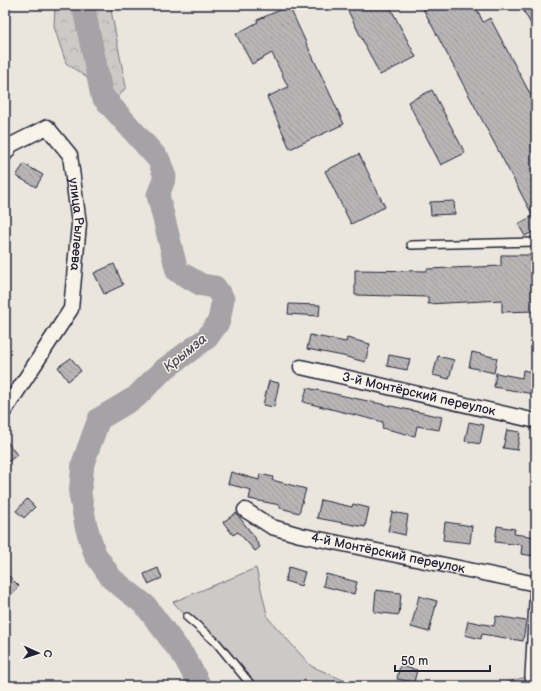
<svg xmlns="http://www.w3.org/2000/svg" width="541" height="691" viewBox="0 0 541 691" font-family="'Balsamiq Sans',sans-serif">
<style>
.forest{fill:url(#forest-crowns);stroke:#787680}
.green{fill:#cdc9c6;stroke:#787680}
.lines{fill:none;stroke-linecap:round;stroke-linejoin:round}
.river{stroke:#a6a3a6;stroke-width:23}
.building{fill:url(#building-back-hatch);stroke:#22223b}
.service-casing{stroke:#22223b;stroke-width:10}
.minor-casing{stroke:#22223b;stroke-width:17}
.service{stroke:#f7f3e8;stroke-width:7}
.minor{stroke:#f7f3e8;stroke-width:14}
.labels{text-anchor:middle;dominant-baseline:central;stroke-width:3;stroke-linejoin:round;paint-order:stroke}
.street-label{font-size:13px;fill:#22223b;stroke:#f7f3e8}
.water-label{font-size:14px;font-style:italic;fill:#504f60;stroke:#f7f3e8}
</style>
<defs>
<pattern id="forest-crowns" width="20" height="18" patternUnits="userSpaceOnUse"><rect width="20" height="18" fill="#cdc9c6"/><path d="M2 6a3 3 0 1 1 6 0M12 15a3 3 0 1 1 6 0" fill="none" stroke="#b0acab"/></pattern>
<pattern id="building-back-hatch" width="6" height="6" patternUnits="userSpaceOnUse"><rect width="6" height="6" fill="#b8b6b5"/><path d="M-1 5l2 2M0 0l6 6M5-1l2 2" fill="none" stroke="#9e9c9d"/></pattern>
</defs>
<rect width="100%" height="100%" fill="#eae6de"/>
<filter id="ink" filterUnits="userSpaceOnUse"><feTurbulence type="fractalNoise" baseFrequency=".025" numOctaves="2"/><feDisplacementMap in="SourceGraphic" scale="8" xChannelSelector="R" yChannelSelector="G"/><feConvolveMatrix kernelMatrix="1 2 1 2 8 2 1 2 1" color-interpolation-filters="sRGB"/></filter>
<g filter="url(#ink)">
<polygon class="forest" points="55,5 110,5 126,87 117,99 66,63 54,27"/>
<g class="green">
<polygon points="256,568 268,618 311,666 357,686 252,686 216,642 187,617 173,602"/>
<polygon points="529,676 530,686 495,686"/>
</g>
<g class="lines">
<polyline class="river" points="83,5 102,96 159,160 165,177 158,195 177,271 202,285 215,287 223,299 219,321 207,338 162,371 136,397 99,419 83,463 80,494 86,526 95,554 112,579 145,605 185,658 200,686"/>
</g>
<g class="building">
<polygon points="345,5 389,5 416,57 380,75"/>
<polygon points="421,5 475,5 483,22 490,18 536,105 536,230 525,236 518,224 533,216"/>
<polygon points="528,5 536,5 536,33 522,8"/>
<polygon points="289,6 344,124 290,149 267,97 288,87 272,53 252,64 236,34 258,22 257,20"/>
<polygon points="432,90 465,153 441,165 408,102"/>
<polygon points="359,154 385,207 351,224 325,171"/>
<polygon points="24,164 43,175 36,187 16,176"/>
<polygon points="454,201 455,214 431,215 430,202"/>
<polygon points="501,255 534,255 535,311 502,312 502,300 428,304 428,297 355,295 355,270 427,271 427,269 501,266"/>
<polygon points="114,264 123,285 104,294 94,273"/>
<polygon points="289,304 320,305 319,316 288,314"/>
<polygon points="310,335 346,342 347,338 370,344 365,362 343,356 307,349"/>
<polygon points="472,352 497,358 494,373 469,367"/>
<polygon points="389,355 410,359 407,370 387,366"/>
<polygon points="438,356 454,360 449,379 433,375"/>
<polygon points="71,358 81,371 68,381 58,367"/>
<polygon points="523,370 536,373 533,394 494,387 496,373 522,378"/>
<polygon points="269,381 279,383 274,407 263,405"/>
<polygon points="307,388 442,417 439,430 417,426 415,436 382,428 383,422 303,402"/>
<polygon points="469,422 484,425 480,444 465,441"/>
<polygon points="507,430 520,432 517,450 503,448"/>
<polygon points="5,439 17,455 5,464"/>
<polygon points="231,472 259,480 260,474 273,477 272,480 306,489 299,513 280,508 280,505 249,499 251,490 228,484"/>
<polygon points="27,499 35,507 24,518 16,511"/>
<polygon points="321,500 352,507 353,504 369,508 365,527 317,518"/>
<polygon points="392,512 408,515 405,535 388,531"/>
<polygon points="236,513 256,539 255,539 260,547 255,551 238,532 233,535 223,522"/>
<polygon points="445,522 472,526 470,543 443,540"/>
<polygon points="497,526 515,529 514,534 536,537 534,556 521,554 522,545 495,542"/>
<polygon points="289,567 305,572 301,586 285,581"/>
<polygon points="158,568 162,578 148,584 144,574"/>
<polygon points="5,572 19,586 5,601"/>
<polygon points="326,574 357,582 354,594 323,586"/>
<polygon points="376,590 401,593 399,615 374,612"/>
<polygon points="419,596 437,601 429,632 411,627"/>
<polygon points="496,616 526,621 523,641 482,634 481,639 465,635 468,621 494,626"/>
<polygon points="400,666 417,670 414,682 397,679"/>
</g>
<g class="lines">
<defs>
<g id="service">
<polyline points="411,245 536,242"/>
<polyline points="187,617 216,642 252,686"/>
<polyline points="530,686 529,676 534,584"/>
</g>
<g id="minor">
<path id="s1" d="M5,154L11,145L47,127L70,155L79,224L71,309L5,410"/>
<path id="s2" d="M301,367L536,421"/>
<path id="s3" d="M245,510L272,527L300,535L536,584"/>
</g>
</defs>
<use href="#service" class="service-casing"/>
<use href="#minor" class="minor-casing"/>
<use href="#service" class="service"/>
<use href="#minor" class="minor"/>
</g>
</g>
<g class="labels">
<g class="street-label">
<text stroke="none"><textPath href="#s1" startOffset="157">улица Рылеева</textPath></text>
<text stroke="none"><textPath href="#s2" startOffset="121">3-й Монтёрский переулок</textPath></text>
<text stroke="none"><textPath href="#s3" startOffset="151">4-й Монтёрский переулок</textPath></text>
</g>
<g class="water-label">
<text transform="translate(185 353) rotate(-39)">Крымза</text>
</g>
</g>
<rect width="541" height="691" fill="none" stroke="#f7f3e8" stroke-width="20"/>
<rect x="10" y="10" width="521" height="671" fill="none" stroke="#22223b" stroke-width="1.5" filter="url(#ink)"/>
<g transform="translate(38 653) rotate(93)" stroke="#f7f3e8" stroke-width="3" paint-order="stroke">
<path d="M0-3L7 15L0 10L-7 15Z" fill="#22223b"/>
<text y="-6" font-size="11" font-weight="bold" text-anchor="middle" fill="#22223b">С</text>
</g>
<path d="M395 665v6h95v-6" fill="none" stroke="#22223b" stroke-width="2"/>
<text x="401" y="665" font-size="12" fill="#22223b" stroke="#f7f3e8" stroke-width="3" paint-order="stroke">50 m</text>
</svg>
